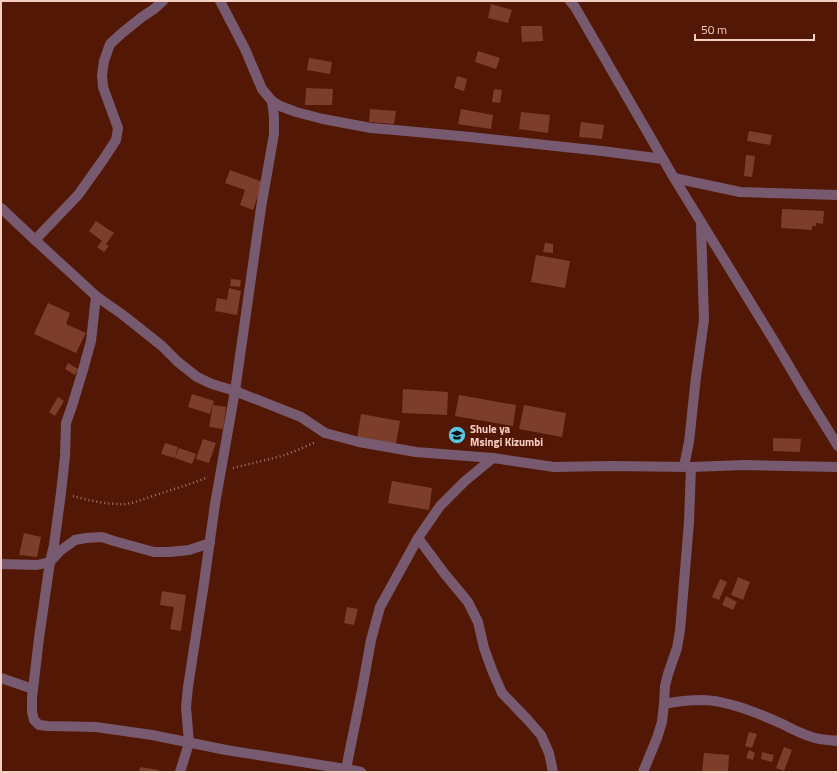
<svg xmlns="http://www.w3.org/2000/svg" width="839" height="773" viewBox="0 0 839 773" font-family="'Titillium Web',sans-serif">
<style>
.building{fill:#7d3d2b}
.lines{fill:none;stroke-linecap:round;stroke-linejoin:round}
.path{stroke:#a87768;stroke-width:2.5;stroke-dasharray:1 3;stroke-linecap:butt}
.street{stroke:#775a6f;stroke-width:10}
.labels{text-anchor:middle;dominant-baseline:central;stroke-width:4;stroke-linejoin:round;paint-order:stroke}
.poi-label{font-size:11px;font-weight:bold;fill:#f6cfc4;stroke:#531705;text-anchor:start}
</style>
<rect width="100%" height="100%" fill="#531705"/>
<g class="building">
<polygon points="491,4 512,10 508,23 488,18"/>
<polygon points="521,26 542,26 543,41 522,42"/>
<polygon points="478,51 500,58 496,69 475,62"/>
<polygon points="309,58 332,62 330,74 307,70"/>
<polygon points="457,76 467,79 464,91 454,88"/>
<polygon points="306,88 333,89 332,105 305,105"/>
<polygon points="494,89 502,90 500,103 492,102"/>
<polygon points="370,109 396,111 394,124 369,122"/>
<polygon points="461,109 493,115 491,129 458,124"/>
<polygon points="521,112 550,115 548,133 519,129"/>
<polygon points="581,122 604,125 602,139 579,137"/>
<polygon points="749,131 772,135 770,145 747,141"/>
<polygon points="746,155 755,156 752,177 744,176"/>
<polygon points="230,170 263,182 253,210 240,205 245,190 225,183"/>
<polygon points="782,209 824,211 823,224 816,223 816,226 812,226 812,230 781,228"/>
<polygon points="96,221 114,233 106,244 109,246 104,252 97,247 102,241 89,231"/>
<polygon points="545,243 553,244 553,253 543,252"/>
<polygon points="536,255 570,261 565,288 531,282"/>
<polygon points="231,279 241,280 240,287 230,286"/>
<polygon points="229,288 241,291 237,315 215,311 217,298 227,300"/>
<polygon points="48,303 70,313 66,324 86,333 76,353 34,334"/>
<polygon points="68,363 78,369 75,375 65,369"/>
<polygon points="403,389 448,392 447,415 402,413"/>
<polygon points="192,394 214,401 210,414 188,407"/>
<polygon points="459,395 516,405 513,426 455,416"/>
<polygon points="58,397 64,401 55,416 49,412"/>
<polygon points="213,405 226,407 223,429 209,427"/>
<polygon points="524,405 566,413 562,437 519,429"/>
<polygon points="361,414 400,421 396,444 357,438"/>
<polygon points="773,438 801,439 800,452 773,451"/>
<polygon points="203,439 216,443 209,463 196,459"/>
<polygon points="165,443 178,447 175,458 161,454"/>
<polygon points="179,448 196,454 192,464 175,458"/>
<polygon points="392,481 432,488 429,510 388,503"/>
<polygon points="24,533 41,537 37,557 19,555"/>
<polygon points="738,577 750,582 743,600 731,595"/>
<polygon points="720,579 727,582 719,600 712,597"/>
<polygon points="162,591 186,595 181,631 170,629 174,607 160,605"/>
<polygon points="726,596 737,602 733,610 722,605"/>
<polygon points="347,607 358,609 354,625 344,623"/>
<polygon points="749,732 757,734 752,748 745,746"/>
<polygon points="784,747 792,750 784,771 776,768"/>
<polygon points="749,750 755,753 753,760 746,758"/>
<polygon points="762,752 774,755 772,762 761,759"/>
<polygon points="704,753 729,755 728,772 702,772"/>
<polygon points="140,767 159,770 158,772 139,772"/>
</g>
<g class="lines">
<g class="path">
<polyline points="233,468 282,456 300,449 316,442"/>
<path d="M73,496C87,500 109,505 124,504C135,503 143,499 153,496C172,489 190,485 208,477"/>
</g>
<g class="street">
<polyline points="220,1 245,49 262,89 272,101 280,106 296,112 323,119 371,128 395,130 470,137 602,151 663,159"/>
<polyline points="570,1 575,7 674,178 776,344 805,393 838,446"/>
<polyline points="674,178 740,192 838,195"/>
<polyline points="1,208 35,240 96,296 123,315 162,346 178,362 197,377 212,384 235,391 301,417 325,433 359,442 416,452 493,458 554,467 611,466 691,467 744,465 838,467"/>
<polyline points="35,240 78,195 103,160 116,140 118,128 103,87 102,75 104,61 110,44 122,33 142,17 154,9 163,1"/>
<polyline points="96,296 91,341 83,370 72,406 66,423 65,456 61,493 54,545 50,562 39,638 32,698 32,712 34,720 39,725 48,726 96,727 152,735 226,750 346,769 361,772"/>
<polyline points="684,466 689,442 696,377 704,320 701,225"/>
<polyline points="418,538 444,573 468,602 478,622 484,648 492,670 502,693 527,719 541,735 549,753 553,772"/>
<polyline points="1,564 37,565 50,562 60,551 75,540 86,538 102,537 114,541 154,552 169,552 189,550 210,543"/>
<polyline points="1,678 33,689"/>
<path d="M664,704C678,701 690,700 704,700C729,701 758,713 780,723C793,729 806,737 820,739C825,740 831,740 836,741L838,740"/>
<polyline points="346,769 362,690 371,640 380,607 418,538 440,506 465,481 493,458"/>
<polyline points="180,772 189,743 186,707 188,687 204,583 215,504 235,391 261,208 274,134 274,117 272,101"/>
<polyline points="643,772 657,738 662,722 664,704 665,686 668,674 677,648 680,631 689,522 691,467"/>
</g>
</g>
<defs>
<symbol id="school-disc" viewBox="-11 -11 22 22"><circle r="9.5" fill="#58c8e4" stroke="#531705"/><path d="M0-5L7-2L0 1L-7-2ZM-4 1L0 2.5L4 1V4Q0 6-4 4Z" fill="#111"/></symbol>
</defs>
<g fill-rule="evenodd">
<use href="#school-disc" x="447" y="425" width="20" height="20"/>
</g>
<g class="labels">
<g class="poi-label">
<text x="470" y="429">Shule ya<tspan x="470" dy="13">Msingi Kizumbi</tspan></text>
</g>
</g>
<rect width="839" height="773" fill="none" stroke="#f6cfc4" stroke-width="4"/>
<path d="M695 34v6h119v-6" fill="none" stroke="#f6cfc4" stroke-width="2"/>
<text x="701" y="34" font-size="12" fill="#f6cfc4" stroke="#531705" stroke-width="3" paint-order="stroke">50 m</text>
</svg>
